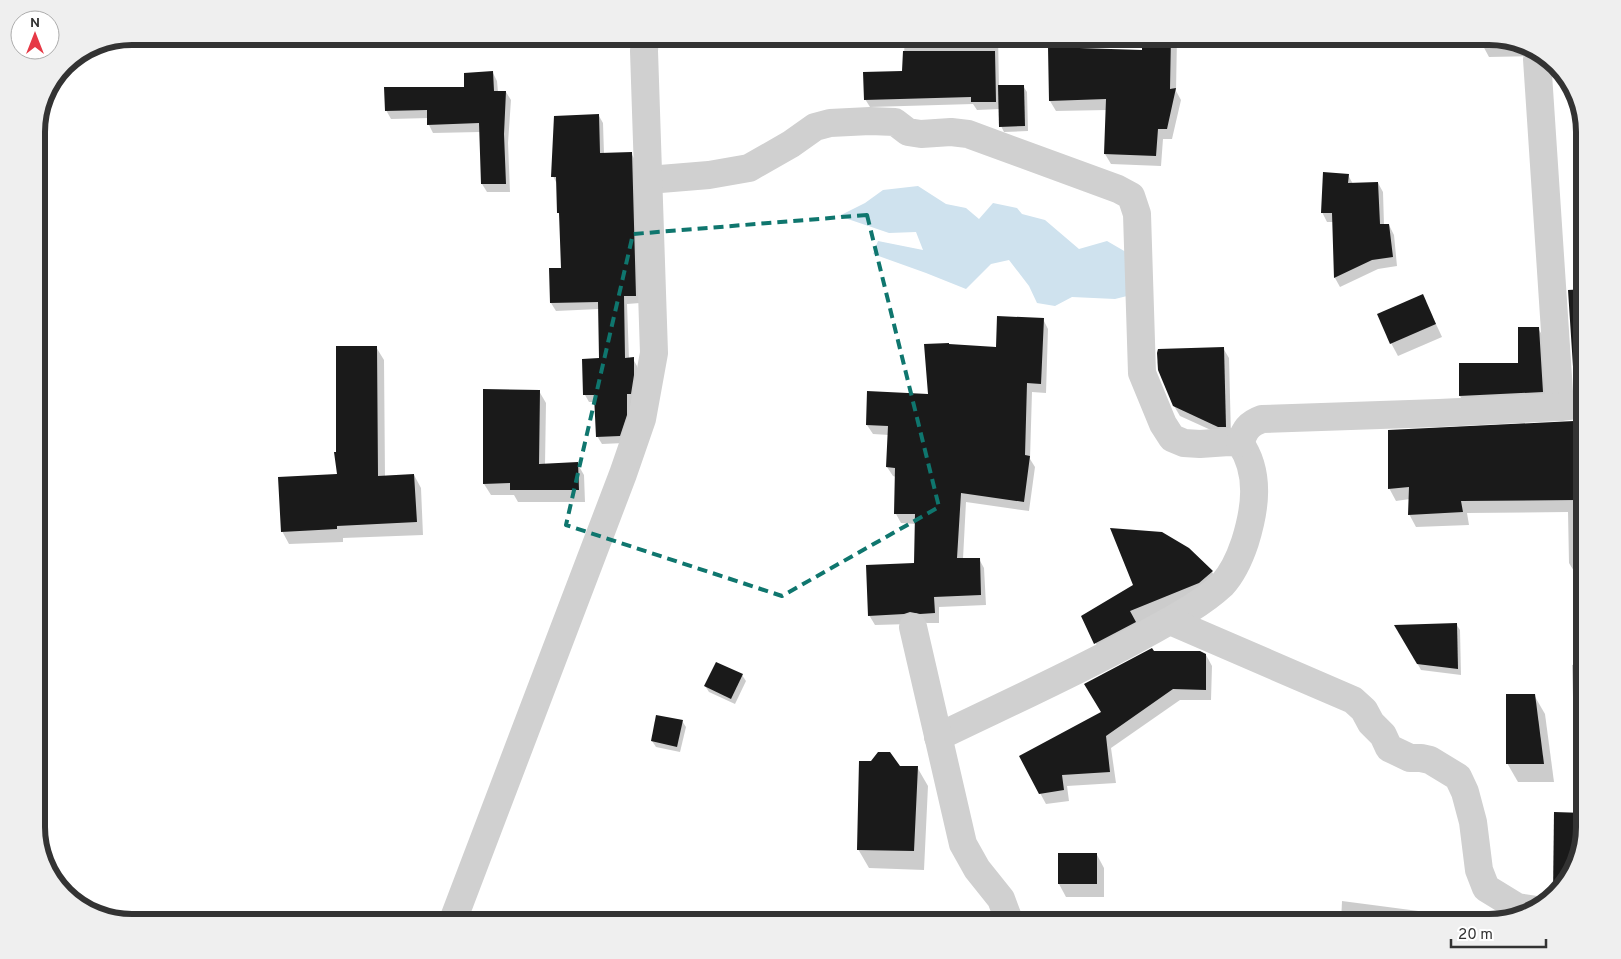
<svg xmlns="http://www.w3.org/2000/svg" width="1621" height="959" viewBox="0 0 1621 959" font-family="Overpass,sans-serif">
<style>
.water{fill:#cfe2ee}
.shadow{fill:#0003}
.building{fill:#1a1a1a}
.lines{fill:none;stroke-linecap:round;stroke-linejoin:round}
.street{stroke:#d0d0d0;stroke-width:28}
.marked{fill:none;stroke:#0f766e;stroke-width:4;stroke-dasharray:10 6;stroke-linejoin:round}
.rim{fill:none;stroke:#333;stroke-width:6}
</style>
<rect width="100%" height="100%" fill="#fff"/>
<polygon class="water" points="918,186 946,204 966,208 979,219 993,203 1017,208 1022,214 1045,220 1079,249 1107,241 1138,259 1139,293 1115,299 1072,297 1055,306 1037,303 1029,286 1009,260 991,264 966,289 926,273 873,254 878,241 923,250 916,232 889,233 839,216 865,203 883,190"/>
<g class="shadow">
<polygon points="488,36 555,36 555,44 491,45"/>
<polygon points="905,36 998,36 999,87 1023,86 1027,92 1028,131 1004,132 1001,126 1000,109 977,110 973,104 870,107 865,99 903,73"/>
<polygon points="1143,36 1176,36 1177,38 1176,91 1181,100 1172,139 1163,139 1161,166 1111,164 1105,154 1107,110 1056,111 1050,101 1049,48 1143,51"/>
<polygon points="1447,36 1489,36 1537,49 1543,56 1489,57 1482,44 1482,39 1448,39"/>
<polygon points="493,73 497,81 498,92 506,92 511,100 508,143 510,192 487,192 482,184 480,132 433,133 429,125 429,118 391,119 386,110 465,88"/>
<polygon points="599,116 603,123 604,154 631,153 635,160 640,303 627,304 629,359 633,359 637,366 638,383 635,401 631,401 631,423 624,443 602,444 597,436 596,402 589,402 585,395 600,360 599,309 556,311 551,303 562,269 561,217 558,212 557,184 553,176"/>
<polygon points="1348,175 1353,184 1378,183 1383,192 1384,225 1389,225 1394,235 1397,266 1378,269 1340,287 1335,278 1333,222 1327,222 1322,212"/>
<polygon points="1585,290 1585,402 1583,402 1576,389 1569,291"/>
<polygon points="1423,296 1442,337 1398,356 1391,343"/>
<polygon points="1043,319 1048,329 1046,393 1032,392 1030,459 1035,467 1029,511 966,502 963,559 979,559 984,568 986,605 939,607 939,623 927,623 916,621 910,624 875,625 869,615 915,564 916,524 901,523 896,514 896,477 893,476 887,467 889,435 873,434 867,425 929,395 949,345 997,348"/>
<polygon points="1538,328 1545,340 1549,404 1467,408 1460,396 1460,364 1520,364"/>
<polygon points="376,347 384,360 385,476 414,475 421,488 423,535 343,538 343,542 289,544 282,531 339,476 338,453"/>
<polygon points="1223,348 1229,358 1231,436 1224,436 1180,416 1174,406"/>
<polygon points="539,391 546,403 545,465 577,463 584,475 585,502 518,502 514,495 491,495 484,484"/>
<polygon points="1585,421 1585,576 1577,576 1569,563 1568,512 1467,513 1469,525 1416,527 1409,514 1410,499 1396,501 1389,488 1561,424"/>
<polygon points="1189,549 1212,572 1222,588 1104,660 1083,617 1135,586"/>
<polygon points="1456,624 1460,630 1461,675 1421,670 1396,626"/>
<polygon points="1206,655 1212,666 1211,700 1180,700 1111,748 1116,783 1067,786 1069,801 1046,804 1040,793 1102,713"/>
<polygon points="1585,662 1585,781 1575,764 1572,665"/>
<polygon points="742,675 746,681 735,704 709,692 705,686"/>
<polygon points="1534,695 1545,714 1554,782 1518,782 1507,763"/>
<polygon points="682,721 686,727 680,752 656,747 652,741"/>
<polygon points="872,762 899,767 917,767 928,786 924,870 869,868 858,849"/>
<polygon points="1059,854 1097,855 1104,868 1104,897 1066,897 1059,884"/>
<polygon points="1342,901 1426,912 1432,923 1341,923"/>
<polygon points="763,915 851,917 855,923 763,923"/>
<polygon points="970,921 971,923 938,923"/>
</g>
<g class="building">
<polygon points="1142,36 1171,36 1170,89 1176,88 1167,129 1158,129 1156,156 1104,154 1106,99 1049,101 1048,47 1142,50"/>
<polygon points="903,51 995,51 996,102 971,102 971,97 864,100 863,72 902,71"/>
<polygon points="493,71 494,91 506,91 504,134 506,184 481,184 479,123 427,125 427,110 385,111 384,87 464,87 464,73"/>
<polygon points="998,85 1024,85 1025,126 999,127"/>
<polygon points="599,114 600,153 632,152 636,296 624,296 625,358 634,357 634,375 631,394 627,394 627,415 620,436 596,437 594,395 583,395 582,359 599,358 598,302 550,303 549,268 561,268 559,213 557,213 556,177 551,177 554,116"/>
<polygon points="1323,172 1349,174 1348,183 1378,182 1380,224 1389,224 1393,257 1372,260 1334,278 1332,213 1321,213"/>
<polygon points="1585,289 1585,376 1574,377 1574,382 1568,290"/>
<polygon points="1423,294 1436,324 1390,344 1377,314"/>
<polygon points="997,316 1044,318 1041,384 1027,383 1025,455 1030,456 1024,502 961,493 957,558 980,558 981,595 934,597 935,613 920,614 910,612 904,614 868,616 866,565 914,563 915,514 894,514 895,468 886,467 888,426 866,425 867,391 928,394 924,344 949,343 949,344 996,347"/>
<polygon points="1518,327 1539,327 1543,392 1459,396 1459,363 1518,363"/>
<polygon points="336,346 377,346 378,476 414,474 417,522 337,526 337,529 281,532 278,477 337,474 334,452 336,452"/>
<polygon points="1224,347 1226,427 1218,427 1173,406 1158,370 1157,353 1158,349"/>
<polygon points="483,389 540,390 539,464 578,462 579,490 510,490 510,483 483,484"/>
<polygon points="1574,421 1574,433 1585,434 1585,462 1577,462 1577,500 1461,501 1463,512 1408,515 1409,487 1388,489 1388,430"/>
<polygon points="1110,528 1162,532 1189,548 1213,571 1199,583 1130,611 1136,622 1094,644 1081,616 1133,585"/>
<polygon points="1457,623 1458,669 1417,664 1394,625"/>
<polygon points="1152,648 1154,651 1200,651 1206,654 1206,690 1173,689 1106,736 1110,772 1062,775 1064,790 1039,794 1019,756 1101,712 1084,684"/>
<polygon points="716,662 743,674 731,699 704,686"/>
<polygon points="1506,694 1535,694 1544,764 1506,764"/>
<polygon points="656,715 683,720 677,747 651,741"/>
<polygon points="878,752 890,752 900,766 918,766 914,851 857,850 859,761 871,761"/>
<polygon points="1554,812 1585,813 1585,827 1572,875 1553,894"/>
<rect x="1058" y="853" width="39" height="31"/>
</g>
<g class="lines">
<g class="street">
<polyline points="1537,59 1560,407"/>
<path d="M648,180L709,175L749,168L791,144L815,127L830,123L870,121L895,122L908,132L921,134L951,132L968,134L1118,189L1131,196L1137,214L1142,373L1163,424L1172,438L1184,443L1200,444L1229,442L1240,443C1261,473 1255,510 1245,542C1240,557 1233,573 1222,585C1197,608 1165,623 1135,640C1071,675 1004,705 938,737"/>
<path d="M1240,443C1245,430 1248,424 1262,419L1439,413L1560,407L1585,404"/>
<polyline points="1170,621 1353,700 1364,710 1371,723 1383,735 1389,748 1410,758 1421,758 1430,760 1458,777 1465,792 1473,822 1479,870 1486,888 1517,907 1537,910"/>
<polyline points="913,627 963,844 977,869 1001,899 1010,923"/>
<polyline points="452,923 623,474 642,419 654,353 644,51 645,36"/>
</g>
</g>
<path class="marked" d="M867,215L939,507L782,596L566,525L633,234Z"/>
<path d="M0 0H1621V959H0ZM132 45H1489A87 87 0 0 1 1576 132V827A87 87 0 0 1 1489 914H132A87 87 0 0 1 45 827V132A87 87 0 0 1 132 45Z" fill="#efefef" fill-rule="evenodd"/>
<path class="rim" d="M132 45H1489A87 87 0 0 1 1576 132V827A87 87 0 0 1 1489 914H132A87 87 0 0 1 45 827V132A87 87 0 0 1 132 45Z"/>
<g transform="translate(35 35)"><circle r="24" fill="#ffffff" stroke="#adadad"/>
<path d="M0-4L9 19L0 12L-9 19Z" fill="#e63946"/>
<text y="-8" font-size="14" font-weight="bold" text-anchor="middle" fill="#333333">N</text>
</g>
<path d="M1451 939v8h95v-8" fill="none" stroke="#333333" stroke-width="2.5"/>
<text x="1458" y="939" font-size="15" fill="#333333" stroke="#ffffff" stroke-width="4" paint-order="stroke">20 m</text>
</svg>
